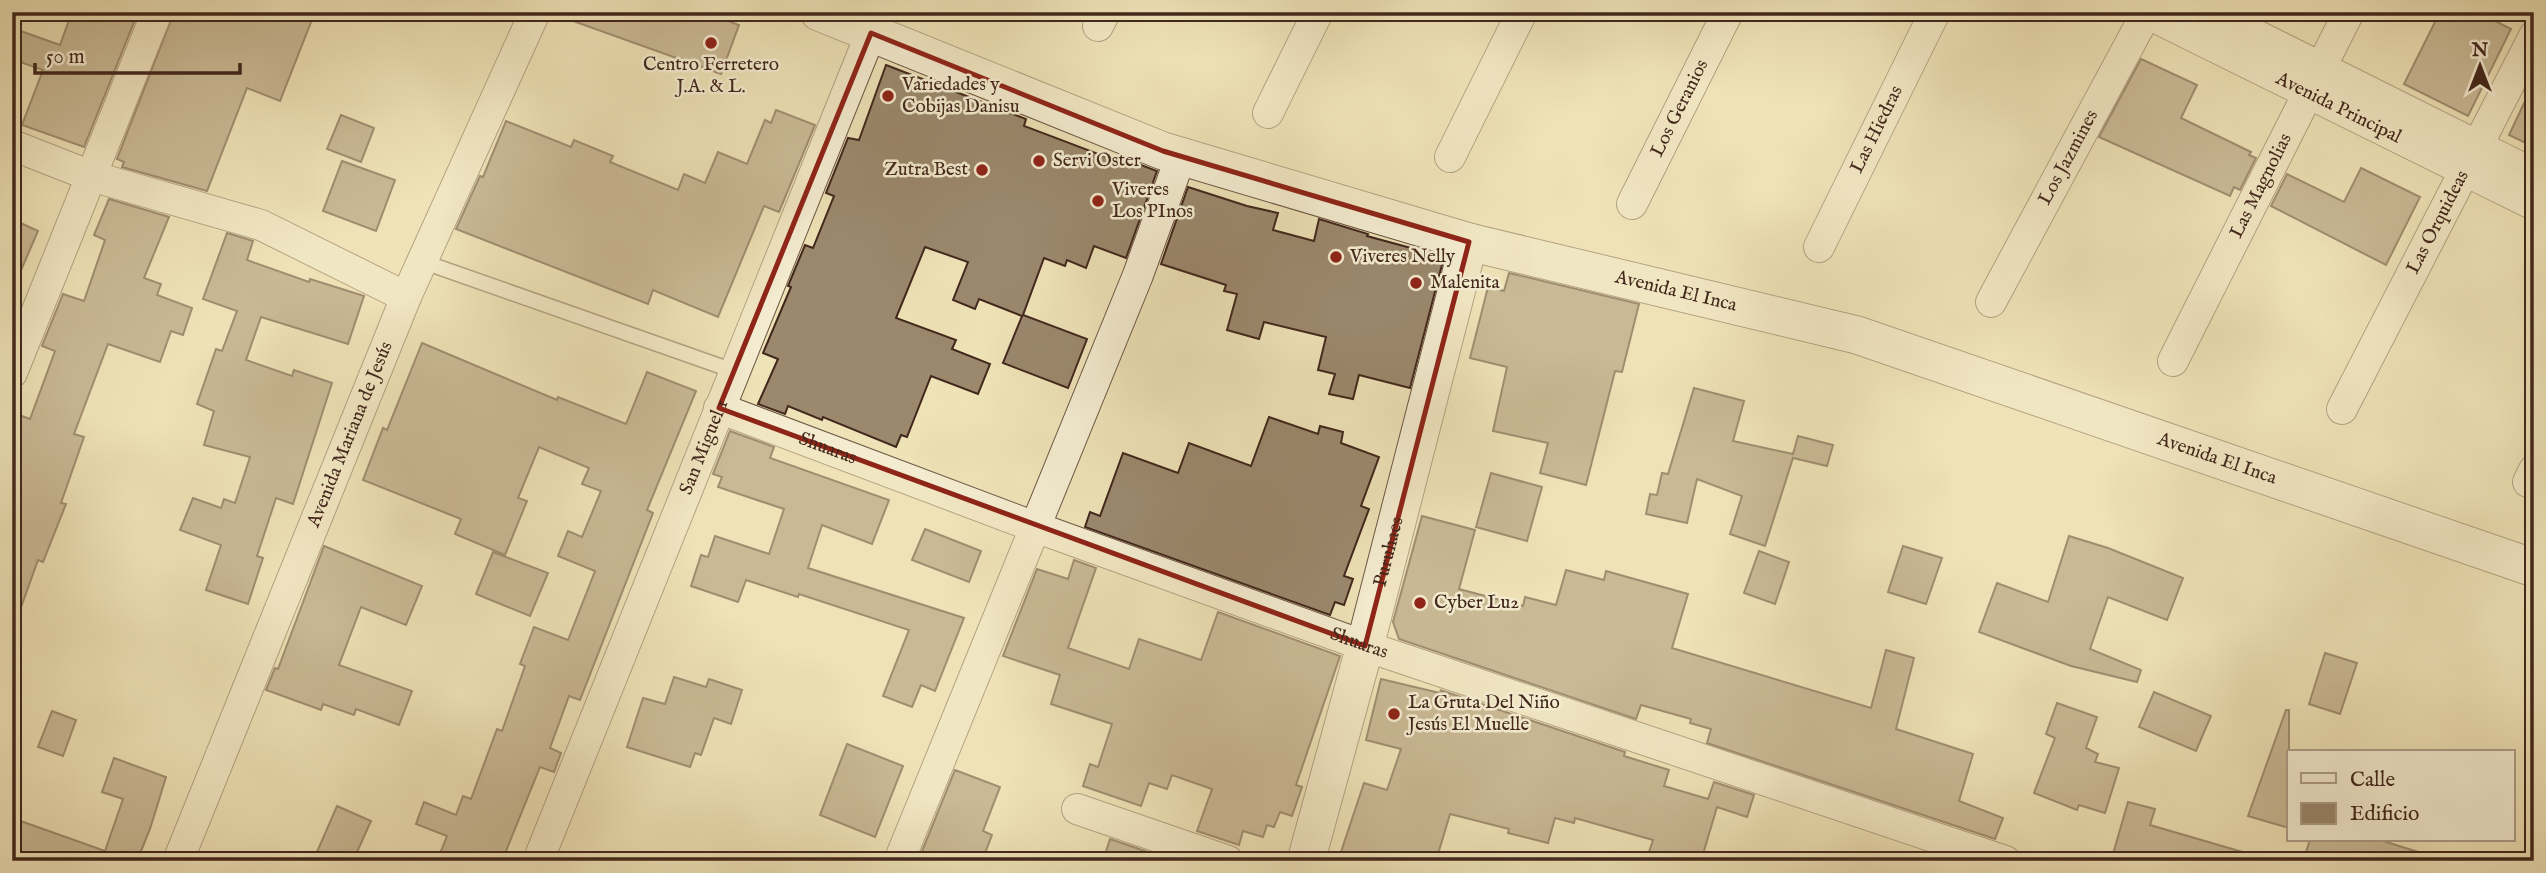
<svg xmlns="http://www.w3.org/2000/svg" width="2546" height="873" viewBox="0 0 2546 873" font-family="'IM FELL English',serif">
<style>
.building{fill:#9b886d;stroke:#42271c;stroke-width:2}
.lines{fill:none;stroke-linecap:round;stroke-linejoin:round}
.service-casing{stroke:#6d5643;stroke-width:17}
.minor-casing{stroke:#6d5643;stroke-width:32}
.tertiary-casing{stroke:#6d5643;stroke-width:39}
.service{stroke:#f4ecd0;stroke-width:14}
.minor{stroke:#f4ecd0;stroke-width:30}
.tertiary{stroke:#f4ecd0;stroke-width:37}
.marked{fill:none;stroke:#8f2418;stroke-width:5;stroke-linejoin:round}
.poi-dot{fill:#8f2418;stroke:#f4ecd0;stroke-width:2.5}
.labels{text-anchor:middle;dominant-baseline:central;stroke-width:5;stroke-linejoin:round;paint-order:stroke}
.poi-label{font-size:19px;fill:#42271c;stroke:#f4ecd0;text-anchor:start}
.street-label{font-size:19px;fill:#42271c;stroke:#f4ecd0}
</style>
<rect width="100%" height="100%" fill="#eee2b7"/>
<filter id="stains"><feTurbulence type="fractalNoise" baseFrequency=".00286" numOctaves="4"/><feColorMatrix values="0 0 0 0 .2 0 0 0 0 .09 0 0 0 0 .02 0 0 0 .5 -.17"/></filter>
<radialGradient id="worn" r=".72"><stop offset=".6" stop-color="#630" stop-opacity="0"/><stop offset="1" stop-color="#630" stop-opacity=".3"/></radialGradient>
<g class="building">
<polygon points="72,12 138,12 84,147 22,125 43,70 12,59 12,28 60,45"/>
<polygon points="174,12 315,12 280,101 247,88 207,191 122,167 124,162 117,159"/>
<polygon points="557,12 704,12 739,25 721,74 556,15"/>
<polygon points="2440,12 2477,12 2511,29 2468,116 2404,84"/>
<polygon points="2141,59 2197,85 2181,118 2251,152 2249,155 2256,158 2240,190 2234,187 2230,196 2099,137"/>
<polygon points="886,65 1026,119 1024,126 1127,165 1128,160 1157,171 1126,258 1094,246 1086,268 1067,260 1065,266 1044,258 1023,315 1087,339 1068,388 1003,363 1022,316 979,299 975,309 953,300 968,262 925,247 896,318 956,340 952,349 990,364 978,394 931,376 907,437 901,435 896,447 823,417 822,420 788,406 785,414 758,404 778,359 763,353 791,287 788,286 805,245 813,248 834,196 826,193 848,138 859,140"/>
<polygon points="2534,82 2534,147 2509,135"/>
<polygon points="776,110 815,125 779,212 764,206 718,317 653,290 648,304 456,229 480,176 483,177 506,121 571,147 574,140 613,156 610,162 678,190 684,174 705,183 718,152 747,164 765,120 771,123"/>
<polygon points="341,115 374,128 361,162 327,149"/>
<polygon points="342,161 395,180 376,231 323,211"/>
<polygon points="2361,168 2420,197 2386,265 2271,206 2287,174 2344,202"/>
<polygon points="1188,187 1247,206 1278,213 1273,230 1314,241 1319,219 1368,234 1367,236 1444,257 1410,388 1359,375 1353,399 1329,394 1335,374 1318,370 1326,337 1264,322 1259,339 1227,330 1237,294 1224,291 1226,285 1161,264"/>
<polygon points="109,199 169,217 144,278 161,284 157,295 192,308 183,335 171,331 160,362 108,344 74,434 84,437 61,503 66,504 43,562 38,560 15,624 12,624 12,446 22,416 30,419 55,351 42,346 63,294 84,301 105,240 94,235"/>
<polygon points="12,219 38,231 12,291"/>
<polygon points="227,233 253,241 247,260 309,282 310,279 364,296 348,344 261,317 246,360 292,376 294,370 332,383 293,504 276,498 257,556 263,558 248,604 206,590 221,545 180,530 193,498 221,508 224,499 235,503 250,457 204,445 214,411 197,404 216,349 222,351 237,311 203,299"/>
<polygon points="1509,273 1639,304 1622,372 1615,371 1586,485 1540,473 1548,443 1493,431 1507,367 1470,358 1488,287 1504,291"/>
<polygon points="422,343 557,400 558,397 626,424 647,372 696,391 647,510 653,513 580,700 569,696 550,748 561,753 554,772 540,767 502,861 437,861 447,836 416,824 424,802 456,815 463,796 471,799 497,729 502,731 525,666 520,664 534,627 568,640 595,571 558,556 568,531 582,537 601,491 582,484 589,468 539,447 518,498 527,501 505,555 455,534 461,519 363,480 383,428 387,430"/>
<polygon points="1694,388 1744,401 1733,441 1793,454 1798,436 1833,445 1827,466 1793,458 1765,546 1730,534 1742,496 1697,479 1687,523 1646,514 1650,494 1657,495 1662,473 1668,474"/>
<polygon points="1269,417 1318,434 1320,426 1343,432 1341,443 1379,457 1361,506 1369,509 1344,576 1353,579 1344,605 1335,602 1330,615 1085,527 1090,512 1100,516 1123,453 1178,473 1189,443 1251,466"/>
<polygon points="730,431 774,447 770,458 889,500 872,544 822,525 808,568 964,618 935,691 921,685 912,707 883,696 909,630 799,594 798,597 746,580 738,602 691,586 701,555 708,557 715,536 769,554 784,509 718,487 722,477 713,474"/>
<polygon points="1491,473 1542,487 1527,541 1476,527"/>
<polygon points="1422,516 1475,530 1459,589 1523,606 1525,597 1556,605 1566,570 1604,580 1606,571 1688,594 1672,648 1871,708 1886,650 1914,658 1896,729 1973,754 1959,801 2003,818 1995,839 1707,743 1711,729 1690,723 1691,719 1641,705 1636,719 1399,639 1393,622"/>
<polygon points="925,529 981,551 969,582 912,560"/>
<polygon points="2069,536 2108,548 2183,578 2167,620 2108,597 2090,649 2141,670 2137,682 2071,666 1979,632 1997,583 2048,602"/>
<polygon points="324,546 422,586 406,625 361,607 339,665 412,691 399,725 356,709 354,715 323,704 321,710 266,690 275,668 278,669"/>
<polygon points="1903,546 1942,558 1926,604 1888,592"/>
<polygon points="1759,551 1789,562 1775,604 1744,593"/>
<polygon points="493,552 548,573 530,616 476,594"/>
<polygon points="1074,560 1096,568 1068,648 1129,669 1139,639 1201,660 1218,612 1340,656 1296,785 1302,787 1292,816 1280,812 1274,827 1267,825 1263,837 1243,831 1239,845 1197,831 1212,789 1172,775 1167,789 1149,783 1141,806 1083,786 1090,764 1098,767 1112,724 1051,704 1060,675 1003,656 1037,569 1068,579"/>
<polygon points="2325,653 2357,663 2340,714 2309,704"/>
<polygon points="674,677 706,687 709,679 742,690 731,724 714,718 701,755 695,753 690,767 627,747 643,698 665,704"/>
<polygon points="1381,679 1444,694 1440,690 1625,752 1624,756 1669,770 1664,786 1708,799 1714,782 1754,795 1747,817 1717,807 1701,861 1646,861 1653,840 1575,818 1574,823 1555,818 1548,843 1508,833 1509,829 1450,814 1436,861 1338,861 1364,783 1387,790 1401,749 1366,740"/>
<polygon points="2154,692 2211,716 2196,751 2139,727"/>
<polygon points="2057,703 2097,717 2086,748 2098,754 2095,762 2119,768 2105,813 2079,805 2077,810 2034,793 2055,738 2046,734"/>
<polygon points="2286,710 2289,710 2289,828 2248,816"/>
<polygon points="52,711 76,720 63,756 38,747"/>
<polygon points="847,744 903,766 875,837 820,815"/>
<polygon points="114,758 166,777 150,829 137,861 64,861 48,856 46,861 12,861 12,818 105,851 123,799 102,792"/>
<polygon points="955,770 1000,787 983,831 992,835 982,861 918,861"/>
<polygon points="2128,802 2155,809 2150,825 2253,855 2252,861 2111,861"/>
<polygon points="337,806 371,821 353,861 313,861"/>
<polygon points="1110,839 1174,861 1103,861"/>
<polygon points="2310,840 2380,840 2431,856 2430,861 2303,861"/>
</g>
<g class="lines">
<defs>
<polyline id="service" points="421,261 734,371"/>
<g id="minor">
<path id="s1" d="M2144,12L2534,205"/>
<polyline points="2210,12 2534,174"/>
<polyline points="1098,26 1105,12"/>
<polyline points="1268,113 1318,12"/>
<polyline points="12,145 91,176 261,225 406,297"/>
<polyline points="1450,157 1522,12"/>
<path id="s2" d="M1632,204L1728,12"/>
<path id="s3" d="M1819,247L1935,12"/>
<path id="s4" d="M1991,302L2147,12"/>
<path id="s5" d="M2173,361L2349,12"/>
<polyline points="12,373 157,12"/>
<path id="s6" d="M719,408L1035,527L1365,646L2005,861"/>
<path id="s7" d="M2342,409L2534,36"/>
<polyline points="2528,482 2534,470"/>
<polyline points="1077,809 1228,861"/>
<path id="s8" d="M178,861L406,297L535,12"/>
<path id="s9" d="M538,861L871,33"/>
<polyline points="899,861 1138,275 1181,156"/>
</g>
<g id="tertiary">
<path id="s10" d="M819,12L1163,151L1469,242L1857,335L2534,568"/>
<path id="s11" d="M1306,861L1365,646L1469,242"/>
</g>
</defs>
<use href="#service" class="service-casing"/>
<use href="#minor" class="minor-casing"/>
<use href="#tertiary" class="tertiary-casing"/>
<use href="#service" class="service"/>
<use href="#minor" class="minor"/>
<use href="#tertiary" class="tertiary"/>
</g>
<path d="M0 0H2546V873H0ZM871,33L1163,151L1469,242L1365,646L719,408Z" fill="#eee2b7" fill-opacity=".55" fill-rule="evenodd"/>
<path class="marked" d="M871,33L1163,151L1469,242L1365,646L719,408Z"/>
<g class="poi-dot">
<circle cx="711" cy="43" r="7"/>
<circle cx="888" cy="96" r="7"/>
<circle cx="1039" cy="161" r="7"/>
<circle cx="982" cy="170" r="7"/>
<circle cx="1098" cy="201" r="7"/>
<circle cx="1336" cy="257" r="7"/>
<circle cx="1416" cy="283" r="7"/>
<circle cx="1420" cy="603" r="7"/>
<circle cx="1394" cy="714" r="7"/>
</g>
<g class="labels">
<g class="poi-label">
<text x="711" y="65" text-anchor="middle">Centro Ferretero<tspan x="711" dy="22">J.A. &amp; L.</tspan></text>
<text x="902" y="85">Variedades y<tspan x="902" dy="22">Cobijas Danisu</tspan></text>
<text x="1053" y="161">Servi Oster</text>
<text x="968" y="170" text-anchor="end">Zutra Best</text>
<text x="1112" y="190">Viveres<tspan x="1112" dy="22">Los PInos</tspan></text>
<text x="1350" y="257">Viveres Nelly</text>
<text x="1430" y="283">Malenita</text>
<text x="1434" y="603">Cyber Lu2</text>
<text x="1408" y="703">La Gruta Del Niño<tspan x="1408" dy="22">Jesús El Muelle</tspan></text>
</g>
<g class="street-label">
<text stroke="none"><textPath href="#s2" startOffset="107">Los Geranios</textPath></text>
<text stroke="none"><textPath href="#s1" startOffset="217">Avenida Principal</textPath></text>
<text stroke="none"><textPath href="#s3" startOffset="131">Las Hiedras</textPath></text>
<text stroke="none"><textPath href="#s4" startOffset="164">Los Jazmines</textPath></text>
<text stroke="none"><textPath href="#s5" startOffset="196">Las Magnolias</textPath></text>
<text stroke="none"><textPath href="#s7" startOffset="210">Las Orquideas</textPath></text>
<text stroke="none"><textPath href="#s10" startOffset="903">Avenida El Inca</textPath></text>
<text stroke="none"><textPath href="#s8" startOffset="460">Avenida Mariana de Jesús</textPath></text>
<text stroke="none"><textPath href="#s9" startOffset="446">San Miguel 1</textPath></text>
<text stroke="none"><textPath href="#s6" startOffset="116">Shuaras</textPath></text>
<text stroke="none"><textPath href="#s10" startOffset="1470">Avenida El Inca</textPath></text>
<text stroke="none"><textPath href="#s11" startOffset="320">Puruhaes</textPath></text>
<text stroke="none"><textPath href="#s6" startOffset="682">Shuaras</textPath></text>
</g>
</g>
<rect width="2546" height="873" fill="none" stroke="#eee2b7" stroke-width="42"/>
<rect x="14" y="14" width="2518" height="845" fill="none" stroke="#42271c" stroke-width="3.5"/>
<rect x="21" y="21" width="2504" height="831" fill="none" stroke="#42271c" stroke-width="2"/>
<rect x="2287" y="750" width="228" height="91" fill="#f4ecd0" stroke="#ad9d88" stroke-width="2"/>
<rect x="2301" y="773" width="35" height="10" fill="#f4ecd0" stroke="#ad9d88" stroke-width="2"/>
<text x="2350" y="786" font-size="21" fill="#42271c">Calle</text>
<rect x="2301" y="803" width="35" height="21" fill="#9b886d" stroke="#ad9d88" stroke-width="2"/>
<text x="2350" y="820" font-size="21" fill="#42271c">Edificio</text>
<g transform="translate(2480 66)" stroke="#f4ecd0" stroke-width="5" paint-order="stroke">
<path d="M0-5L12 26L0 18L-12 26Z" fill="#42271c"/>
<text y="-10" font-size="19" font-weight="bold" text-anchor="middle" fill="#42271c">N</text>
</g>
<path d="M35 63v10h205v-10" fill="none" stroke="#42271c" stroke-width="3.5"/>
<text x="46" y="63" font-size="21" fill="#42271c" stroke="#f4ecd0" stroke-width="5" paint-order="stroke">50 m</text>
<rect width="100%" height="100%" filter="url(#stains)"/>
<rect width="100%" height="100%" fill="url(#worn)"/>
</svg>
